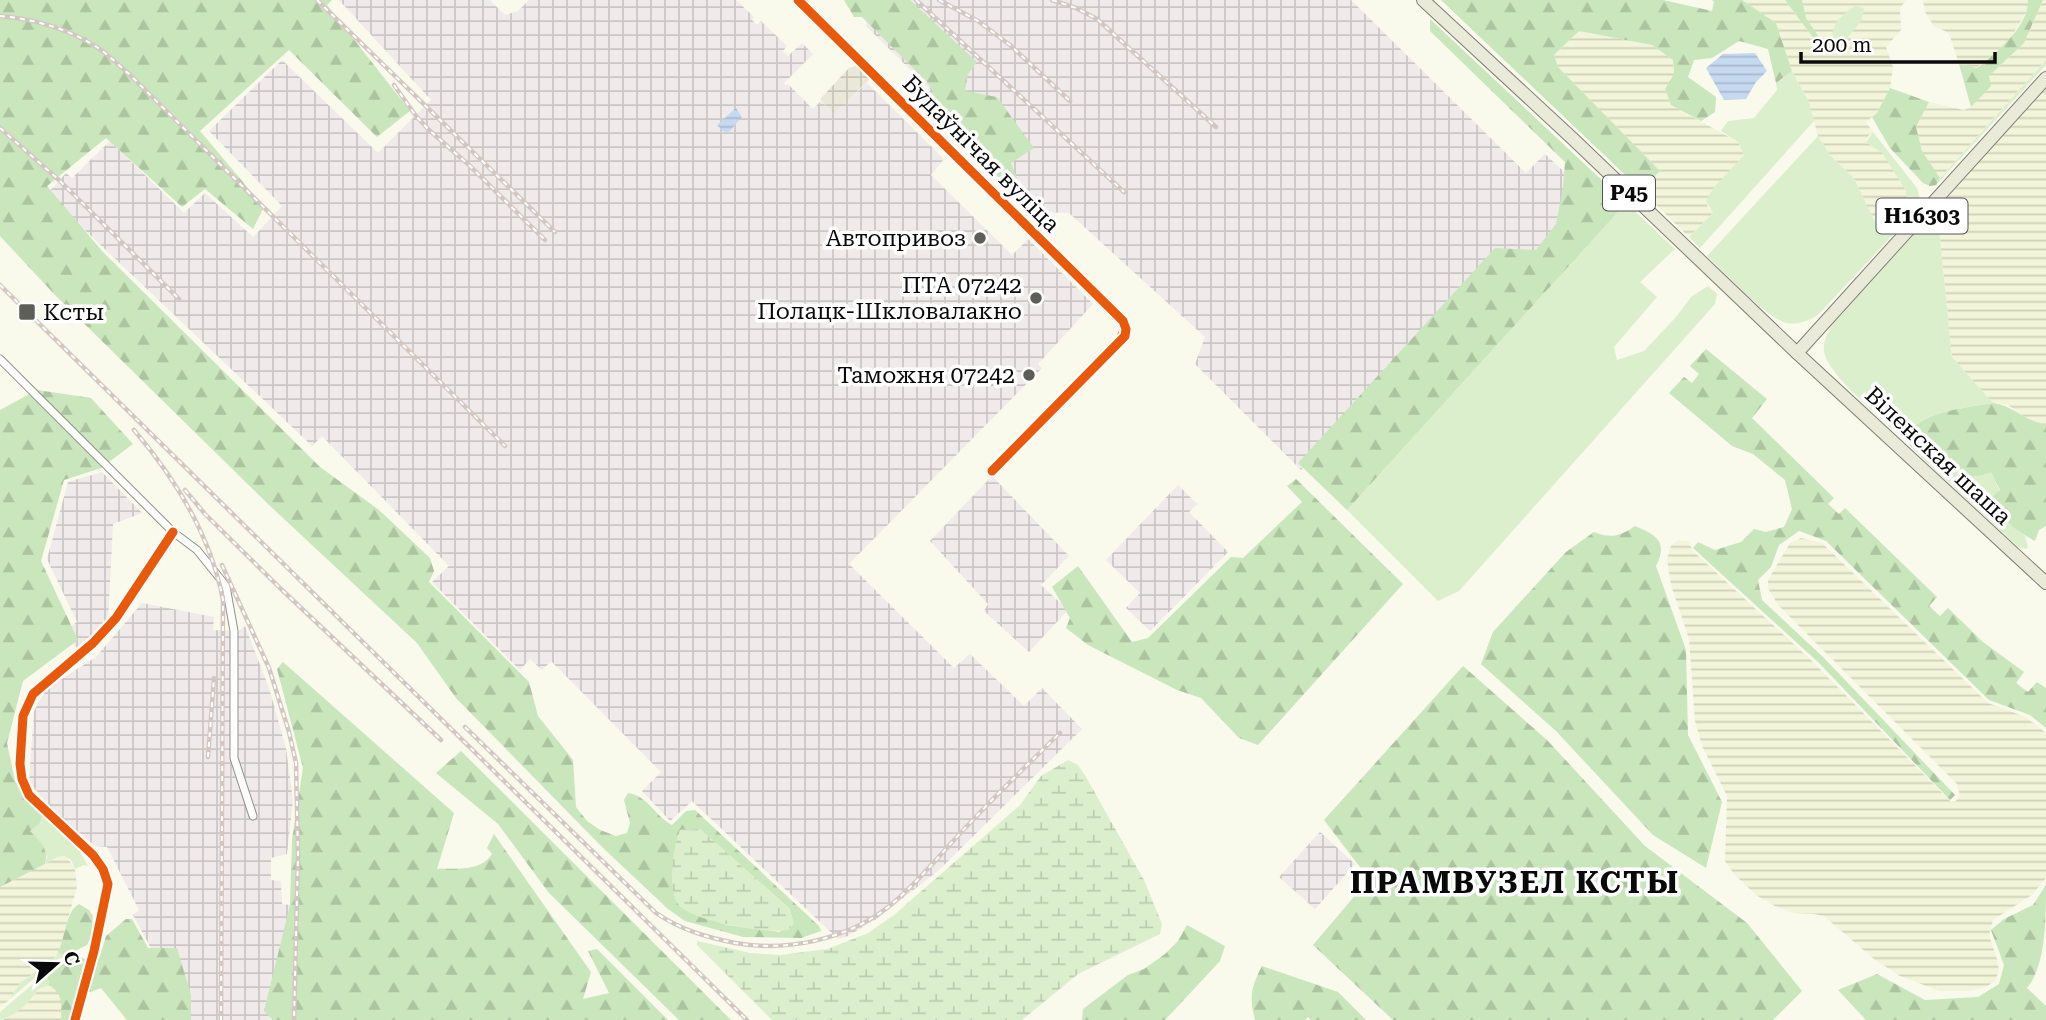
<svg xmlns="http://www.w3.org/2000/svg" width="2046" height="1020" viewBox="0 0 2046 1020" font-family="'Roboto Serif',serif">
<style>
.industrial{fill:url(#industrial-grid)}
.farmland{fill:url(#farmland-rules)}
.grass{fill:#dcefcd}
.forest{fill:url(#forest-firs);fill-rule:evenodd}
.wetland{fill:url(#wetland-marsh)}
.plaza{fill:url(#plaza-grid)}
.water{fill:url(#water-rules)}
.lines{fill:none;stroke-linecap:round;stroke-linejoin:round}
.street-casing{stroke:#92928c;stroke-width:9}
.secondary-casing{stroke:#888882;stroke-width:12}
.primary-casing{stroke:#7f7f79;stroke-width:14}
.street{stroke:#fefefc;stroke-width:7}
.secondary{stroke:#f3f4e7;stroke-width:10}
.primary{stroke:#eaead8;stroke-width:12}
.rail-casing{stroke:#d4c7c2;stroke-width:4.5}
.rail{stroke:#fff;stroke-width:2;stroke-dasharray:5;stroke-linecap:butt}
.cycleway-casing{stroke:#fff;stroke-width:13}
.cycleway{stroke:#e8590c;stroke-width:9}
.poi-dot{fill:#5e5e59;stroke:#fff;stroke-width:2.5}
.labels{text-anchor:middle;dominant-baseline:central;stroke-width:7;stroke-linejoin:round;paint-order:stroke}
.shield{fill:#fff;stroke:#545454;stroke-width:2}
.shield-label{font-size:21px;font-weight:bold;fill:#0a0a0a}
.street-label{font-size:23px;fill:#0a0a0a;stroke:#fff}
.poi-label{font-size:23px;fill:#0a0a0a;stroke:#fff;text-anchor:end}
.district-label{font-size:30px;font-weight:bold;letter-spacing:2px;fill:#0a0a0a;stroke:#fff}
</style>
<defs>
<pattern id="industrial-grid" width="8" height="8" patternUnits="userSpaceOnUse" patternTransform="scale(1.75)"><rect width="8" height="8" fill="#f0eaea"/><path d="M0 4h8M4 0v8" fill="none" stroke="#ccc7c7"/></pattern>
<pattern id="farmland-rules" width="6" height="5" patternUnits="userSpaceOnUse" patternTransform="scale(1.75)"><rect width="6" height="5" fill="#f2f5d9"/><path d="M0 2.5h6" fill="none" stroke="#ced1b9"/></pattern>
<pattern id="forest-firs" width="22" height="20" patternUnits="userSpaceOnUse" patternTransform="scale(1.75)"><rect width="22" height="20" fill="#cae6bc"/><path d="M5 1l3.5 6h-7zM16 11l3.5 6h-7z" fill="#acc4a0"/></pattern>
<pattern id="wetland-marsh" width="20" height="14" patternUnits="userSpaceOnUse" patternTransform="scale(1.75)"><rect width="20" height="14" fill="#dcefcd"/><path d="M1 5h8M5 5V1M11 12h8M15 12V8" fill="none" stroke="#bbccaf"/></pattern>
<pattern id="plaza-grid" width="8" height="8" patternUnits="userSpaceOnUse" patternTransform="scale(1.75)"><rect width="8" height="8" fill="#e9e8d9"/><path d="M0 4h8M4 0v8" fill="none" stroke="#c6c6b9"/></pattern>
<pattern id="water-rules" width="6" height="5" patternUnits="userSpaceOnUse" patternTransform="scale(1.75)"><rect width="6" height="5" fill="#c5d9f1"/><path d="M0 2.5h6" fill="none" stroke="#a8b9cd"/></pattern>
</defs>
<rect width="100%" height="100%" fill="#f9f9ec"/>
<g class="industrial">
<polygon points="339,0 490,0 505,15 518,11 529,0 736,0 754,17 752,20 757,25 761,21 787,46 783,51 788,56 802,43 813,54 784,83 786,86 788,84 813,109 821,101 834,113 867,83 944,159 931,175 1012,255 1028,239 1093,304 1038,364 1042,368 849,564 954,668 970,654 1024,706 1042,688 1082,729 939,870 875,920 846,937 838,939 692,801 670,821 642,791 661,772 551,661 542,670 530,659 520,670 432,582 449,566 322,436 312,446 47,194 66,173 72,178 110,141 184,213 205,193 253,237 282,206 209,131 282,60 378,153 431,100"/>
<polygon points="870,0 1351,0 1526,173 1545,154 1619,223 1554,294 1497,255 1301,470 1195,364 1205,337 1069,213 1035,212 921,99 931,90 866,26"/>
<polygon points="102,472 142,513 113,524 108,621 76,648 64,631 77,622 47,559 68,482"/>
<polygon points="992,476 1069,556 1041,585 1068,610 1029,652 984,611 988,604 930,541"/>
<polygon points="1178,485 1197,504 1189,512 1228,552 1150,631 1126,608 1140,593 1106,560"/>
<polygon points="142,603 214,617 213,630 239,631 245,626 269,688 286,748 293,801 287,854 271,858 271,880 281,881 282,904 290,905 288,1020 162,1020 153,952 133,915 139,910 107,847 95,846 53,810 29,782 34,711 46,689 96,657"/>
<polygon points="1320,832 1355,864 1315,909 1279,877"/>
</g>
<g class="farmland">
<polygon points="1742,0 1785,0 1820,47 1823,43 1806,18 1802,0 1906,0 1900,8 1901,30 1886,47 1893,67 1890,88 1877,113 1866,122 1873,132 1868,136 1866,142 1882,152 1907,191 1907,210 1890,228 1874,220 1854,178 1830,155 1818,136 1809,102 1792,71 1776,23"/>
<polygon points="1923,0 2028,0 2028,9 2008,42 1976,68 1959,64 1949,33 1934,26 1925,12"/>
<polygon points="2043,0 2046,0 2046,60 1940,178 1922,151 1916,127 1929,102 1964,110 1971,107 1989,76 2024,43"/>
<polygon points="1579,31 1652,45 1673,60 1674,74 1665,89 1671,105 1738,142 1744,155 1707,206 1713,213 1689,237 1641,190 1660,171 1558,67 1554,55"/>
<polygon points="2046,88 2046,424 2032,422 2008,405 1993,403 1952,357 1937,209"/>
<polygon points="1801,538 1822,543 1988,703 2026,717 2046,733 2046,878 2032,895 1993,920 1989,935 1997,959 1999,971 1995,981 1984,988 1966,991 1940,991 1900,976 1874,959 1824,916 1814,914 1794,913 1775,906 1756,895 1734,874 1725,861 1727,796 1702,746 1695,721 1689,639 1671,585 1667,559 1671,546 1678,540 1688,541 1693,551 1812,661 1951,802 1956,801 1960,795 1957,784 1778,605 1768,588 1768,580 1790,543"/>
<polygon points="66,856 75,869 77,887 67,922 65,938 55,958 20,983 9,1000 0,1007 0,887 57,857"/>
<polygon points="43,985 49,985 57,991 61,998 63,1007 61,1020 3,1020 33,998 38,989"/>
</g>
<g class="grass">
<path d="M1856,5L1864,9L1861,21L1841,46H1836C1826,27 1841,16 1856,5Z"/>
<polygon points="2046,60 2046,65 1936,185 1936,183"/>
<polygon points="1792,71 1809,102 1814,121 1700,248 1689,237 1713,213 1706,201 1714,187 1744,155 1738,142 1721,131 1728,121 1754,118 1777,90 1776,83"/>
<path d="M1873,132L1917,188L1920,199L1917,209L1818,315C1808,321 1798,325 1787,323C1768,320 1723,271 1707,256L1818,136L1830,155L1854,178L1874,220L1891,228L1907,210L1906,191L1882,153L1866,142Z"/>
<polygon points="1624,201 1675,249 1640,282 1657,297 1614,347 1617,360 1644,351 1675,318 1692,296 1708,286 1717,294 1715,304 1459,591 1438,601 1347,510 1616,214"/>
<path d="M1937,209L1952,357L1993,403C1961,409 1924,410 1903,438C1884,420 1827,375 1824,351C1823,341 1827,334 1832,325Z"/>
<polygon points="1947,457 1968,475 1991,472 2017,530 2025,536 2028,547 2026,549 2018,547 1928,463"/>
<polygon points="42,815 79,850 88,866 84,865 75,869 71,860 65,856 57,857 45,864 47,857 29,831 40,823"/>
<polygon points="58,952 65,956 53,962 9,1000 20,983 55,958"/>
<path d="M47,972L49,985L38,989C31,1002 14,1017 0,1020V1012Z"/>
</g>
<g class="forest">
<path d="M0,0H332L327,5L410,111L377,137L289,50L200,131L264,207L253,229L205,189L182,207L106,138L47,186L103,252L320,467L379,510L430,558L434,571L429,582L529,682L538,716L573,760L576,807L587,821L600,830L616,836L627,833L630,823L624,800L628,793C648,796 655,816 672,825L686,811L695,810L819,926L821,931L801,938L743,937L685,921L668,909L602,847L456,698L417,643L268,504L55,295L0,236ZM700,829L790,909L780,932L727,925L709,918L680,830Z"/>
<polygon points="844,0 910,0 977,62 968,74 965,91 997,97 1034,148 1011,163 1018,181 1009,189 928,100 933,91 927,82 862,17 854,17"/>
<polygon points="1441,0 1663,0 1712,11 1714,2 1712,0 1742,0 1776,23 1792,71 1776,83 1768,49 1739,41 1712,58 1694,60 1688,77 1716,97 1715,112 1701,121 1671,105 1665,89 1674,74 1673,60 1652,45 1579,31 1554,55 1558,67 1660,171 1641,190"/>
<polygon points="1785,0 1802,0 1806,18 1823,43 1820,47"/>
<path d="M2028,0H2043L2024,43L1989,76L1991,86L1971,107L1959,64L1977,68C1995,53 2029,27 2028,0Z"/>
<polygon points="1430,19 1624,201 1616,214 1347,510 1298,463 1495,248 1536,250 1556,224 1563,189 1565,162 1430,31"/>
<polygon points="1890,88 1929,102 1916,127 1922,151 1940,178 1936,185 1930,186 1923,183 1890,148 1872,117 1877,113"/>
<polygon points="1706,349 1767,399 1752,418 1834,498 1828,504 1839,514 1845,508 1937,597 1929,606 1940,616 1948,608 1983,642 2024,672 2016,683 2028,692 2037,682 2046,688 2046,728 2030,715 1989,700 1826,541 1799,531 1779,545 1771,567 1758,580 1762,600 1823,657 1955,795 1950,800 1819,663 1693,548 1698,542 1715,550 1741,542 1754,529 1766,532 1784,527 1792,509 1785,480 1753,454 1732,446 1669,393 1684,377 1692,383 1699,374 1690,366"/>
<path d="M37,390L91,398L133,444L101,468L64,480L41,561L78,640L23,681L7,743L15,781L24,797L42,815L40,823L30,831C40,841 49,849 45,864L0,887V410Z"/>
<path d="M1993,403C2015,406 2025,422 2046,424V526L2039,530L2035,541C2017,532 1997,516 1992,497L2000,490L1991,472C1969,482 1964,472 1947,457L1928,463L1903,438C1924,410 1961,409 1993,403Z"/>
<polygon points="1296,479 1403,584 1258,745 1239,738 1201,698 1177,690 1088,645 1066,628 1070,618 1052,587 1078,566 1132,642 1148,638 1231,557 1243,558 1302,502 1287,486"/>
<path d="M1635,526C1657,535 1668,542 1656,566L1686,650L1688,735L1722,802L1706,868L1653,835L1556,731L1481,664L1493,632L1566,552L1594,532C1611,539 1621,536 1635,526Z"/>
<path d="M283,662L454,813L437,869C456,868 481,872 492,854L487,848L494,834L591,972L583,999L609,993L588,951L597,949L668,1020H273L264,1011L290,905L292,839L303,768L277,669Z"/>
<polygon points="1463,666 1547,740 1645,846 1747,923 1802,991 1773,1020 1393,1020 1313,945 1369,879 1324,820"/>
<polygon points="461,751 731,1020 679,1020 549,893 498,824 436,773"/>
<path d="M2046,885C2046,919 2046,965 2027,988L2046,1006V1020H1866L1838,990L1877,974L1925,1000L1978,997L1999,984L2004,965L1991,930L2004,919L2033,905Z"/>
<path d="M79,904L89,910L93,916L91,937L87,945L65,956L58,952C66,937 65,912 79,904Z"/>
<polygon points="126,919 132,919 148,948 177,948 191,995 191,1020 127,1020 101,988 87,993 95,964 100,956 106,936"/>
<polygon points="1187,925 1225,946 1220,961 1165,1020 1082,1020 1083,1009 1128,975 1144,969 1165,954 1178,941"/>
<path d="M77,956L85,959L87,965L71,1020H61C61,1004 64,995 49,985L47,972L56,966Z"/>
<path d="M1262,966L1338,992L1366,1020H1311L1308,1017L1305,1020H1255C1249,997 1251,987 1262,966Z"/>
</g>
<g class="wetland">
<polygon points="1068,760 1078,765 1086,777 1144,880 1162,924 1160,934 1078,974 1022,1020 772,1020 697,945 697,941 750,953 780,955 828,949 868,933 894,915 1020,805 1041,776"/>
<path d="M700,829L790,909L794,924L788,930C766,934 690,921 678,904C667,888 673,847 680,830Z"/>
</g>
<polygon class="plaza" points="858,65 871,78 834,114 820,99 849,68"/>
<g class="water">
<polygon points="1755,53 1767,71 1756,82 1746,99 1724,100 1706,68 1723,54"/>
<polygon points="736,108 742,117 728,133 723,131 717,125"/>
</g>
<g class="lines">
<defs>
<g id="street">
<polyline points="0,359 173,532 197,550 226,586 234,631 234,758 253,816"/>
<polyline points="992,471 1122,339"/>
<polyline points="75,1020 94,951 108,884 103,869 93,855 29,795 22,779 20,764 23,716 33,694 93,643 116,618 173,532"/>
</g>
<polyline id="secondary" points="798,0 1123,321 1126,329 1122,339"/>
<g id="primary">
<polyline points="1423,0 1572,138 1797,353 2046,583"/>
<polyline points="1797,353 2046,78"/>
</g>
</defs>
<use href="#street" class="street-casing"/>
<use href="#secondary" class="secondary-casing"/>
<use href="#primary" class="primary-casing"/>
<use href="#street" class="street"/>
<use href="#secondary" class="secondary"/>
<use href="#primary" class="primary"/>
<defs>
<g id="rail">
<polyline points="317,0 555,232"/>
<polyline points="916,0 1124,192"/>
<polyline points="939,0 978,21 1010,45 1070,101"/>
<polyline points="1052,0 1076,8 1097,19 1216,127"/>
<path d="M0,16C33,19 66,28 95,46C107,53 118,65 129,74L505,446"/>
<polyline points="394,85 416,116 429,130 470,166 545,240"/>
<polyline points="0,128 59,180 179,299"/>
<polyline points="0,285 747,1020"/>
<path d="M134,430C175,478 211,537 223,600L221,1020"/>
<polyline points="185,490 205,514 281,589 441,740"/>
<polyline points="222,565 269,668 289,732 296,763 298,856 294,1020"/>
<path d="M465,727L656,913C681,930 706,937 735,943C786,952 845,940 887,908C917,884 942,852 969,824C998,793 1029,763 1060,733"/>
<polyline points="208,757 214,678"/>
</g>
</defs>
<use href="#rail" class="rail-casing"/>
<use href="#rail" class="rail"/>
<defs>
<g id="cycleway">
<polyline points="798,0 1123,321 1126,329 1125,336 992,471"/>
<polyline points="75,1020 94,951 108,884 103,869 93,855 29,795 22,779 20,764 23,716 33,694 93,643 116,618 173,532"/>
</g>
</defs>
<use href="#cycleway" class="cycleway-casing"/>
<use href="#cycleway" class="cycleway"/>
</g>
<g class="poi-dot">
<circle cx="980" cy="238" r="7"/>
<circle cx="1036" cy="298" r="7"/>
<rect x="18" y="303" width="18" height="18" rx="3.5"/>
<circle cx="1029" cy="375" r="7"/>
</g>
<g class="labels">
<g class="shield">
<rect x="1603" y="175.5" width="52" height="35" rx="5"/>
<rect x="1876.5" y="198.5" width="91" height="35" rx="5"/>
</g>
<g class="shield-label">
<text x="1629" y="193">Р45</text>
<text x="1922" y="216">Н16303</text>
</g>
<g class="street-label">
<text transform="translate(981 154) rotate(45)">Будаўнічая вуліца</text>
<text transform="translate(1938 456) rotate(43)">Віленская шаша</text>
</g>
<g class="poi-label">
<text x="966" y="238">Автопривоз</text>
<text x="1022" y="285">ПТА 07242<tspan x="1022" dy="26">Полацк-Шкловалакно</tspan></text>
<text x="43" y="312" text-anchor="start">Ксты</text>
<text x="1015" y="375">Таможня 07242</text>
</g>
<g class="district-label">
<text x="1515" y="882">ПРАМВУЗЕЛ КСТЫ</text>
</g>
</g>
<g transform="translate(56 964) rotate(70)" stroke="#ffffff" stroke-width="5" paint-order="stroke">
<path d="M0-5L12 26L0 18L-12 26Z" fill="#0a0a0a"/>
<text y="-10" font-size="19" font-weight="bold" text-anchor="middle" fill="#0a0a0a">С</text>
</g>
<path d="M1801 52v10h194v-10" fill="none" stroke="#0a0a0a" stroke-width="3.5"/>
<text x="1812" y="52" font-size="21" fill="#0a0a0a" stroke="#ffffff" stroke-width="5" paint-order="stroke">200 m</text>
</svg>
